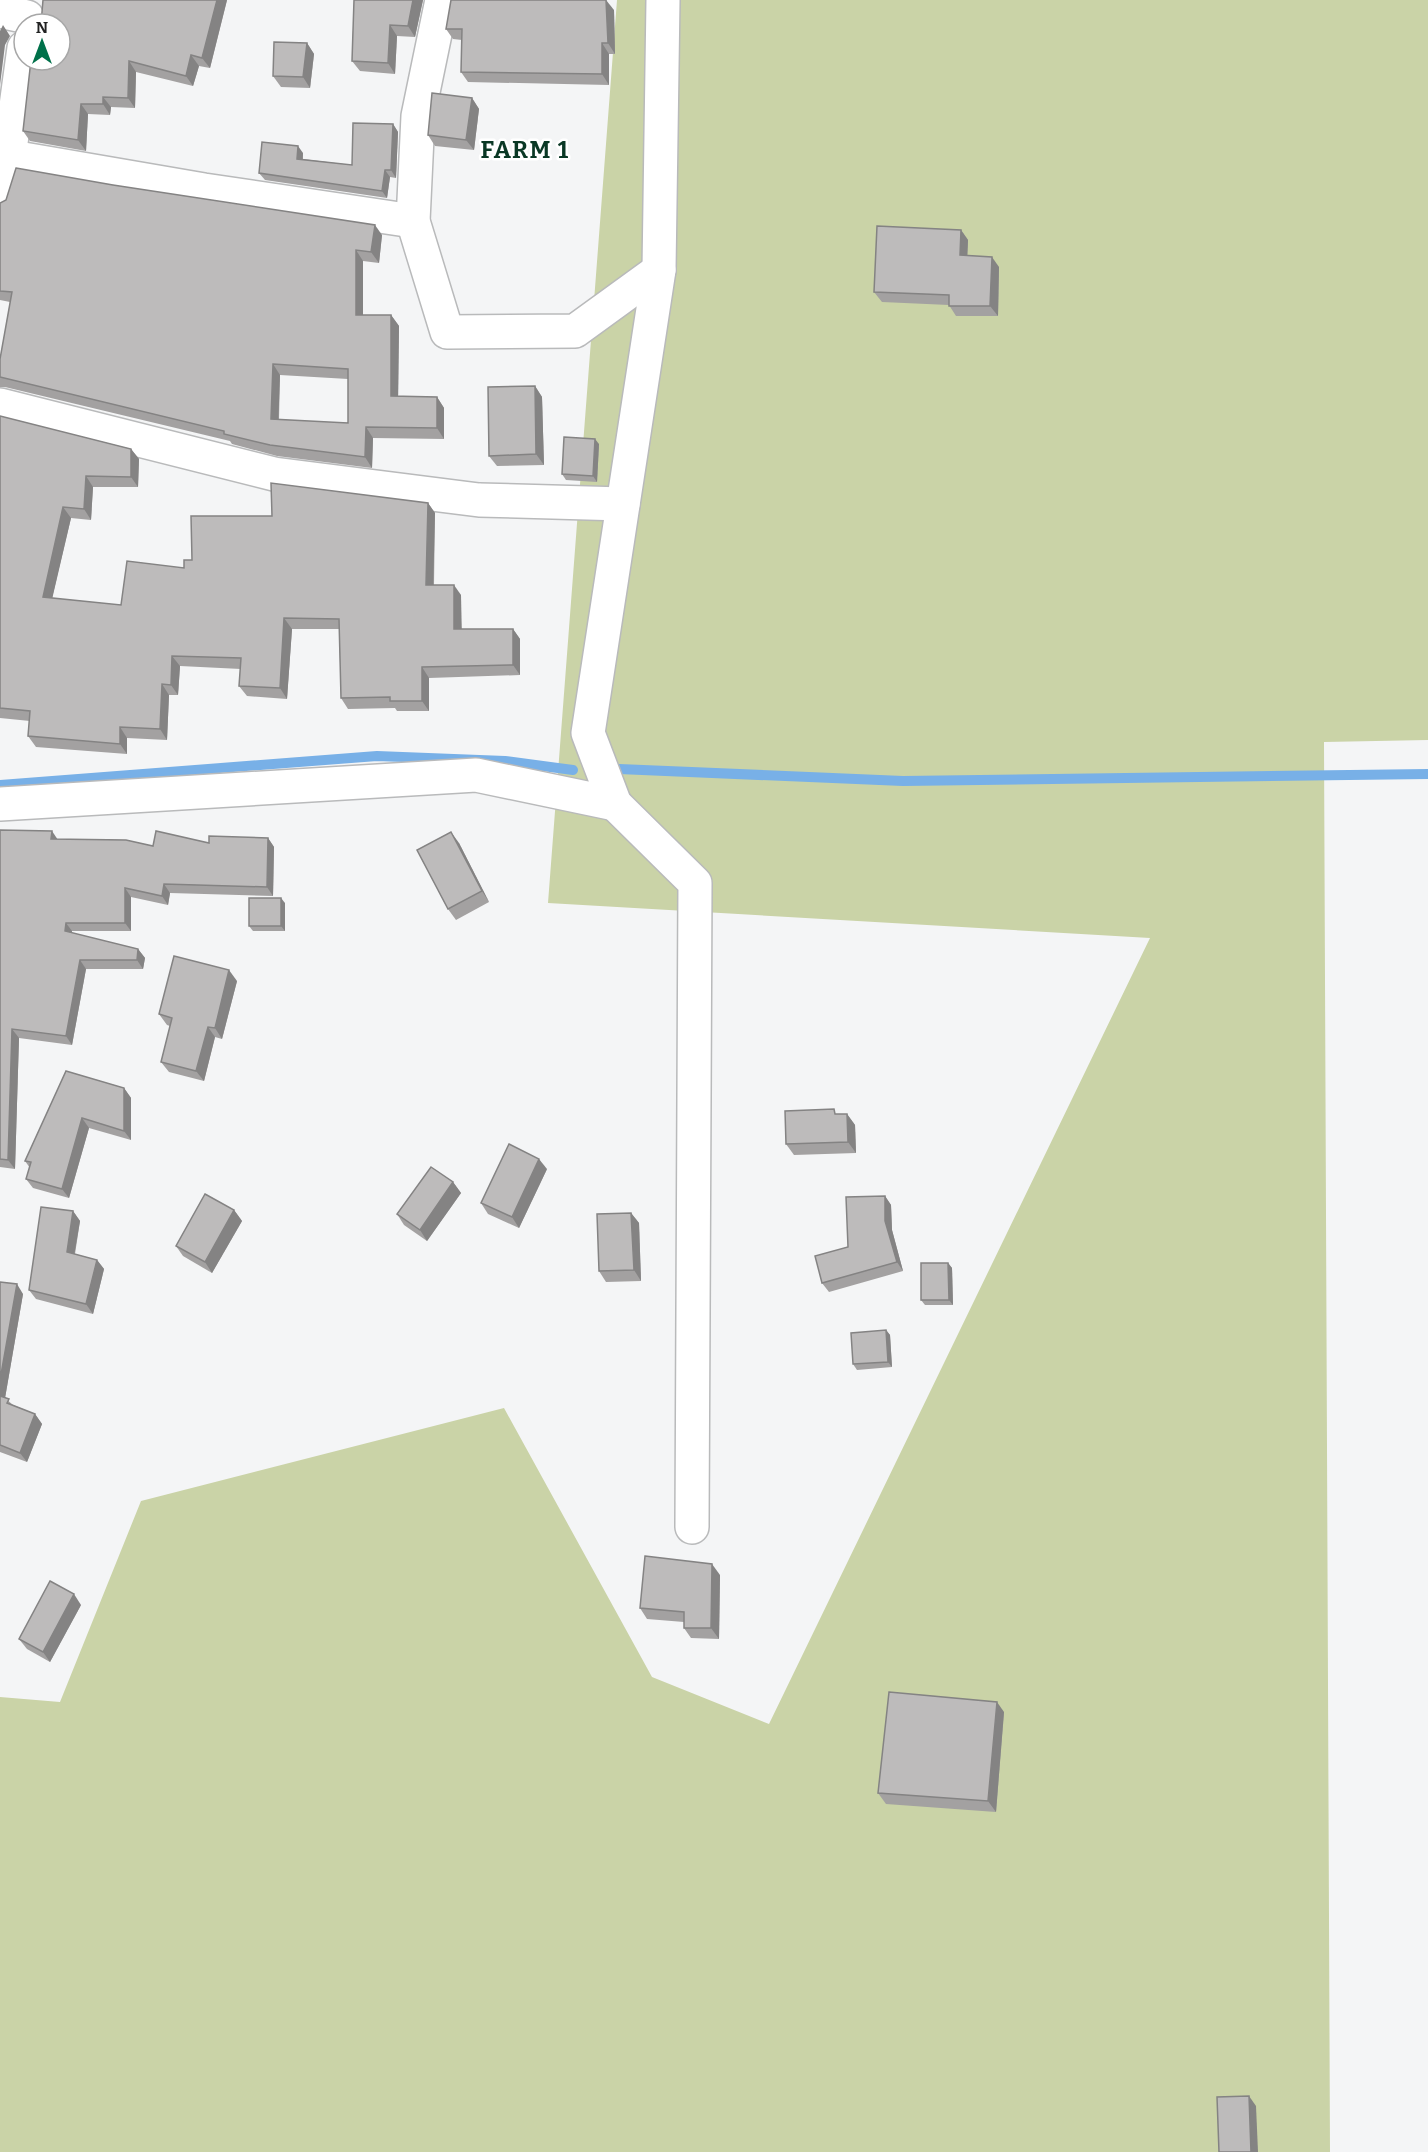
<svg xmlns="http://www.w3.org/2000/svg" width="1428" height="2152" viewBox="0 0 1428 2152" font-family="Bitter,serif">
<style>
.grass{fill:#cad3a7}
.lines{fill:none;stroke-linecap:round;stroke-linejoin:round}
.stream{stroke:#78b0e7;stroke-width:10}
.street-casing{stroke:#b9babb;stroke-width:36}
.street{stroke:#fff;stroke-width:33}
.wall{fill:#a3a1a1;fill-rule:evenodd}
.shaded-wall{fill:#848383}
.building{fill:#bdbbbb;stroke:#848383;stroke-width:1.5;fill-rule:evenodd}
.labels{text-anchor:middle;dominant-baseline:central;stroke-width:5;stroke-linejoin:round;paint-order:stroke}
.district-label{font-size:24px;font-weight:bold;letter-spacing:1.5px;fill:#0a3825;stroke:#fff}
</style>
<rect width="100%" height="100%" fill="#f4f5f6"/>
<polygon class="grass" points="617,0 1428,0 1428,740 1324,742 1330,2152 0,2152 0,1697 60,1702 141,1501 504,1408 652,1677 769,1724 1150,938 548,903"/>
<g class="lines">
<g class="stream">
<polyline points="619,769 903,781 1428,774"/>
<polyline points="0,785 377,756 505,761 573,770"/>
</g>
<defs>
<g id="street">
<polyline points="442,0 418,116 413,221 447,332 575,331 659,270"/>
<polyline points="0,11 27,17"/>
<polyline points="0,155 204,190 413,221"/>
<polyline points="0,197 9,157 24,48"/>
<polyline points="0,405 274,474 479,500 623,504"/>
<polyline points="0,804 476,775 615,804 588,733 659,270 663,0"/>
<polyline points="615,804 695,883 692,1527"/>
</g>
</defs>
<use href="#street" class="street-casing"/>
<use href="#street" class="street"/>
</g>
<g class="wall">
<polygon points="227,0 210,68 199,66 193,86 136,72 135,108 111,107 110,115 88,114 86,151 30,141 23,131 31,60"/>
<polygon points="354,0 423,0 415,37 397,36 395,74 360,71 352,61"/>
<polygon points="614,10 615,54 609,54 609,85 468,82 461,72 462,40 453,39 446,29"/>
<polygon points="307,43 314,54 310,88 281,87 273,76"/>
<polygon points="472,98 479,109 474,150 435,146 428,135"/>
<polygon points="393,124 398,132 396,178 390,177 387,198 265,180 259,173 303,153 303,159 352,165"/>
<path d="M0,203L382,235L379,263L363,261V315H391L399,326L398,396L437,397L444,408V439L373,438L372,468L277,456L232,444L230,441L5,387H0V359L10,302L0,300ZM280,375L348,379V423L279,420Z"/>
<polygon points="961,230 968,240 967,256 999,267 998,316 956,316 949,305 882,302 874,292"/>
<polygon points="535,386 542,397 544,465 497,466 489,456"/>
<polygon points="0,416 131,449 139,459 138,487 93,487 91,520 71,518 52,598 121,605 184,568 192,560 272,516 428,503 435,513 434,585 461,595 461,629 513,629 520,639 520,675 429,678 429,711 397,711 395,708 348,709 341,698 339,629 292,629 287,699 247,696 239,686 241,669 180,666 178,695 169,695 167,740 127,738 127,754 36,747 28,736 30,721 0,718"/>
<polygon points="599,444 597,482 566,480 562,474"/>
<polygon points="0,830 57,839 153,846 209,843 268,838 274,847 273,896 170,893 168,905 131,897 131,931 72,931 72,933 138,949 145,958 143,969 86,969 72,1045 19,1038 15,1169 0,1167"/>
<polygon points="459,843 489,902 456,920 448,909"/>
<polygon points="285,903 285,931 253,931 249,926"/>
<polygon points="237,981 222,1039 215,1037 204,1081 169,1072 161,1062 170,1026 167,1025 159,1014"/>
<polygon points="66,1071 124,1088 131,1098 131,1140 89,1128 69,1198 33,1188 26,1179 30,1168 25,1161"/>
<polygon points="847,1114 855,1125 856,1153 794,1155 786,1144"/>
<polygon points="547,1169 519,1228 488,1214 481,1203"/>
<polygon points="453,1182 461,1193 427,1241 404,1225 397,1214"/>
<polygon points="885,1196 891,1205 892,1230 903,1271 829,1292 822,1283"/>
<polygon points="234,1210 242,1221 212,1273 183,1256 176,1246"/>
<polygon points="73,1211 80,1221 75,1254 97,1260 104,1269 93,1314 36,1299 29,1290"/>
<polygon points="631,1213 639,1223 641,1281 606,1282 599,1271"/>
<polygon points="948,1263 952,1268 953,1305 925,1305 921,1300"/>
<polygon points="0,1282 23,1294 5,1398 13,1405 35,1414 42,1424 27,1462 0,1452"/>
<polygon points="886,1330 890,1335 892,1367 857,1370 853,1364"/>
<polygon points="720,1575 719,1639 691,1638 684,1628 684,1622 647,1619 640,1608"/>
<polygon points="81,1605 50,1662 27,1649 19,1639"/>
<polygon points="1004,1712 996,1812 886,1804 878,1793"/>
</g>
<g class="shaded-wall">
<polygon points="217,0 227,0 210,68 202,58"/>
<polygon points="413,0 423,0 415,37 408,26"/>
<polygon points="606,0 614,10 615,54 608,43"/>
<polygon points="3,25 10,36 5,45 0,85 0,31"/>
<polygon points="390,25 397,36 395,74 388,63"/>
<polygon points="307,43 314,54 310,88 303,77"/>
<polygon points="602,43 609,54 609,85 602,74"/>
<polygon points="191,55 199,66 193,86 186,76"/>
<polygon points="129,61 136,72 135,108 128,98"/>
<polygon points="103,97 111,107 110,115 103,104"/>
<polygon points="472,98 479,109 474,150 466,140"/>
<polygon points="81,104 88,114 86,151 78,140"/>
<polygon points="393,124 398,132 396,178 391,170"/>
<polygon points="298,146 303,153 302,166 297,159"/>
<polygon points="385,170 390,177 387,198 382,191"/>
<polygon points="375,225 382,235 379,263 371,252"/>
<polygon points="961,230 968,240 967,265 960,255"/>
<polygon points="356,250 363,261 363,326 356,315"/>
<polygon points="992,257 999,267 998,316 990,306"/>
<polygon points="391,315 399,326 398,407 391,396"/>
<polygon points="273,364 280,375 278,430 271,419"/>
<polygon points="535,386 542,397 544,465 536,454"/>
<polygon points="437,397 444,408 444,439 437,428"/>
<polygon points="366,427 373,438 372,468 365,457"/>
<polygon points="595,439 599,444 597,482 593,476"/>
<polygon points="131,449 139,459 138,487 131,477"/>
<polygon points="86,476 93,487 91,520 84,509"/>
<polygon points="428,503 435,513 433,595 426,585"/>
<polygon points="63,507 71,518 50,608 43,597"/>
<polygon points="454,585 461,595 462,639 454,629"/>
<polygon points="284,618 292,629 287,699 280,688"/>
<polygon points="513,629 520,639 520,675 513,665"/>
<polygon points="172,656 180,666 178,695 171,685"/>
<polygon points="422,667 429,678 429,711 422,701"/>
<polygon points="162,684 169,695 167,740 160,729"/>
<polygon points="120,727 127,738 127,754 120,744"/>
<polygon points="52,831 58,840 51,839"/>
<polygon points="451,832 459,843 489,902 482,891"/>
<polygon points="268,838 274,847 273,896 267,887"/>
<polygon points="164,884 170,893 168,905 162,896"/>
<polygon points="125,888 131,897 131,931 125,923"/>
<polygon points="281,898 285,903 285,931 281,926"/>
<polygon points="66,923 72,931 71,940 65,931"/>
<polygon points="138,949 145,958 143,969 137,960"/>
<polygon points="80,960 86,969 72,1045 66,1036"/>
<polygon points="229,970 237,981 222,1039 215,1028"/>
<polygon points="208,1027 215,1037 204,1081 196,1071"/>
<polygon points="12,1029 19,1038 15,1169 8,1160"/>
<polygon points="124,1088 131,1098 131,1140 124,1131"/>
<polygon points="847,1114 855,1125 856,1153 848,1142"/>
<polygon points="82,1118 89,1128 69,1198 62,1189"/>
<polygon points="539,1159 547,1169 519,1228 512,1217"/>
<polygon points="453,1182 461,1193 427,1241 420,1230"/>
<polygon points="885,1196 891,1205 892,1230 903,1271 897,1262 885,1221"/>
<polygon points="234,1210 242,1221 212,1273 205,1262"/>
<polygon points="73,1211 80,1221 73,1262 67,1252"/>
<polygon points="631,1213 639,1223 641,1281 634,1270"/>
<polygon points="97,1260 104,1269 93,1314 86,1304"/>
<polygon points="948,1263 952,1268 953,1305 949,1300"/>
<polygon points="17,1284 23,1294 4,1404 0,1399 0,1380"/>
<polygon points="886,1330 890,1335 892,1367 888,1362"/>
<polygon points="35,1414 42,1424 27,1462 20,1453"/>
<polygon points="712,1564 720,1575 719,1639 711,1628"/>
<polygon points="74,1594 81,1605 50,1662 43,1652"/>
<polygon points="997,1702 1004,1712 996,1812 988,1801"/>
<polygon points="1249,2096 1256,2106 1258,2152 1251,2152"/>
</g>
<g class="building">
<polygon points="43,0 217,0 202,58 191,55 186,76 129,61 128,98 103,97 103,104 81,104 78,140 23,131 31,60 60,60 60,24 41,24"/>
<polygon points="354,0 413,0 408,26 390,25 388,63 352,61"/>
<polygon points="451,0 606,0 608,43 602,43 602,74 461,72 462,29 446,29"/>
<polygon points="274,42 307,43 303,77 273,76"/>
<polygon points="432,93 472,98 466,140 428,135"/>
<polygon points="353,123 393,124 391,170 385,170 382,191 259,173 262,142 298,146 297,159 352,165"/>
<path d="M16,168L113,185L375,225L371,252L356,250V315H391V396L437,397V428L366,427L365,457L270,445L224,434V431L0,377V359L12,292L0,291V203L6,200ZM273,364L348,369V423L271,419Z"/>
<polygon points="877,226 961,230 960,255 992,257 990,306 949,306 949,295 874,292"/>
<polygon points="535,386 536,454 489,456 488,387"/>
<polygon points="0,416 131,449 131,477 86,476 84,509 63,507 43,597 121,605 127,561 184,568 184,560 192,560 191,516 272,516 271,483 428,503 426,585 454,585 454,629 513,629 513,665 422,667 422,701 390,701 390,697 341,698 339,619 284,618 280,688 239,686 241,658 172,656 171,685 162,684 160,729 120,727 120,744 28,736 30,711 0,708"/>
<polygon points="564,437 595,439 593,476 562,474"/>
<polygon points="0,830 52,831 51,839 126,840 153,846 156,831 209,843 209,836 268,838 267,887 164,884 162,896 125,888 125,923 66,923 65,931 138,949 137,960 80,960 66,1036 12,1029 8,1160 0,1159"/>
<polygon points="451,832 482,891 448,909 417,850"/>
<rect x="249" y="898" width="32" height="28"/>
<polygon points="174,956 229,970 215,1028 208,1027 196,1071 161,1062 172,1018 159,1014"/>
<polygon points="66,1071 124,1088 124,1131 82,1118 62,1189 26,1179 31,1162 25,1161"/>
<polygon points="834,1109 835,1114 847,1114 848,1142 786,1144 785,1111"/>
<polygon points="509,1144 539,1159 512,1217 481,1203"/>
<polygon points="431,1167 453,1182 420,1230 397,1214"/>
<polygon points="205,1194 234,1210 205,1262 176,1246"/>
<polygon points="885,1196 885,1221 897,1262 822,1283 815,1256 848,1247 846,1197"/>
<polygon points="41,1207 73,1211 67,1252 97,1260 86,1304 29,1290"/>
<polygon points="631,1213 634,1270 599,1271 597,1214"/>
<polygon points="921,1263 948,1263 949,1300 921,1300"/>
<polygon points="0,1282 17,1284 0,1380"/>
<polygon points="886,1330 888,1362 853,1364 851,1333"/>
<polygon points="0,1396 9,1399 7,1403 35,1414 20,1453 0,1445"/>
<polygon points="645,1556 712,1564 711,1628 684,1628 684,1612 640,1608"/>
<polygon points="50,1581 74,1594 43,1652 19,1639"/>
<polygon points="889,1692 997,1702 988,1801 878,1793"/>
<polygon points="1249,2096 1251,2152 1219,2152 1217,2097"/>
</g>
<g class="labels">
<g class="district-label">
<text x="525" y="150">FARM 1</text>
</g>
</g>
<g transform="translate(42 42)"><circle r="28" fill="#ffffff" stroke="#a7a7a7" stroke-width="1.5"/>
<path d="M0-4.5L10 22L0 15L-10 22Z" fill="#00714a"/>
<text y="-9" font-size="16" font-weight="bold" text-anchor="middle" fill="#222323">N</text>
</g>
</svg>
